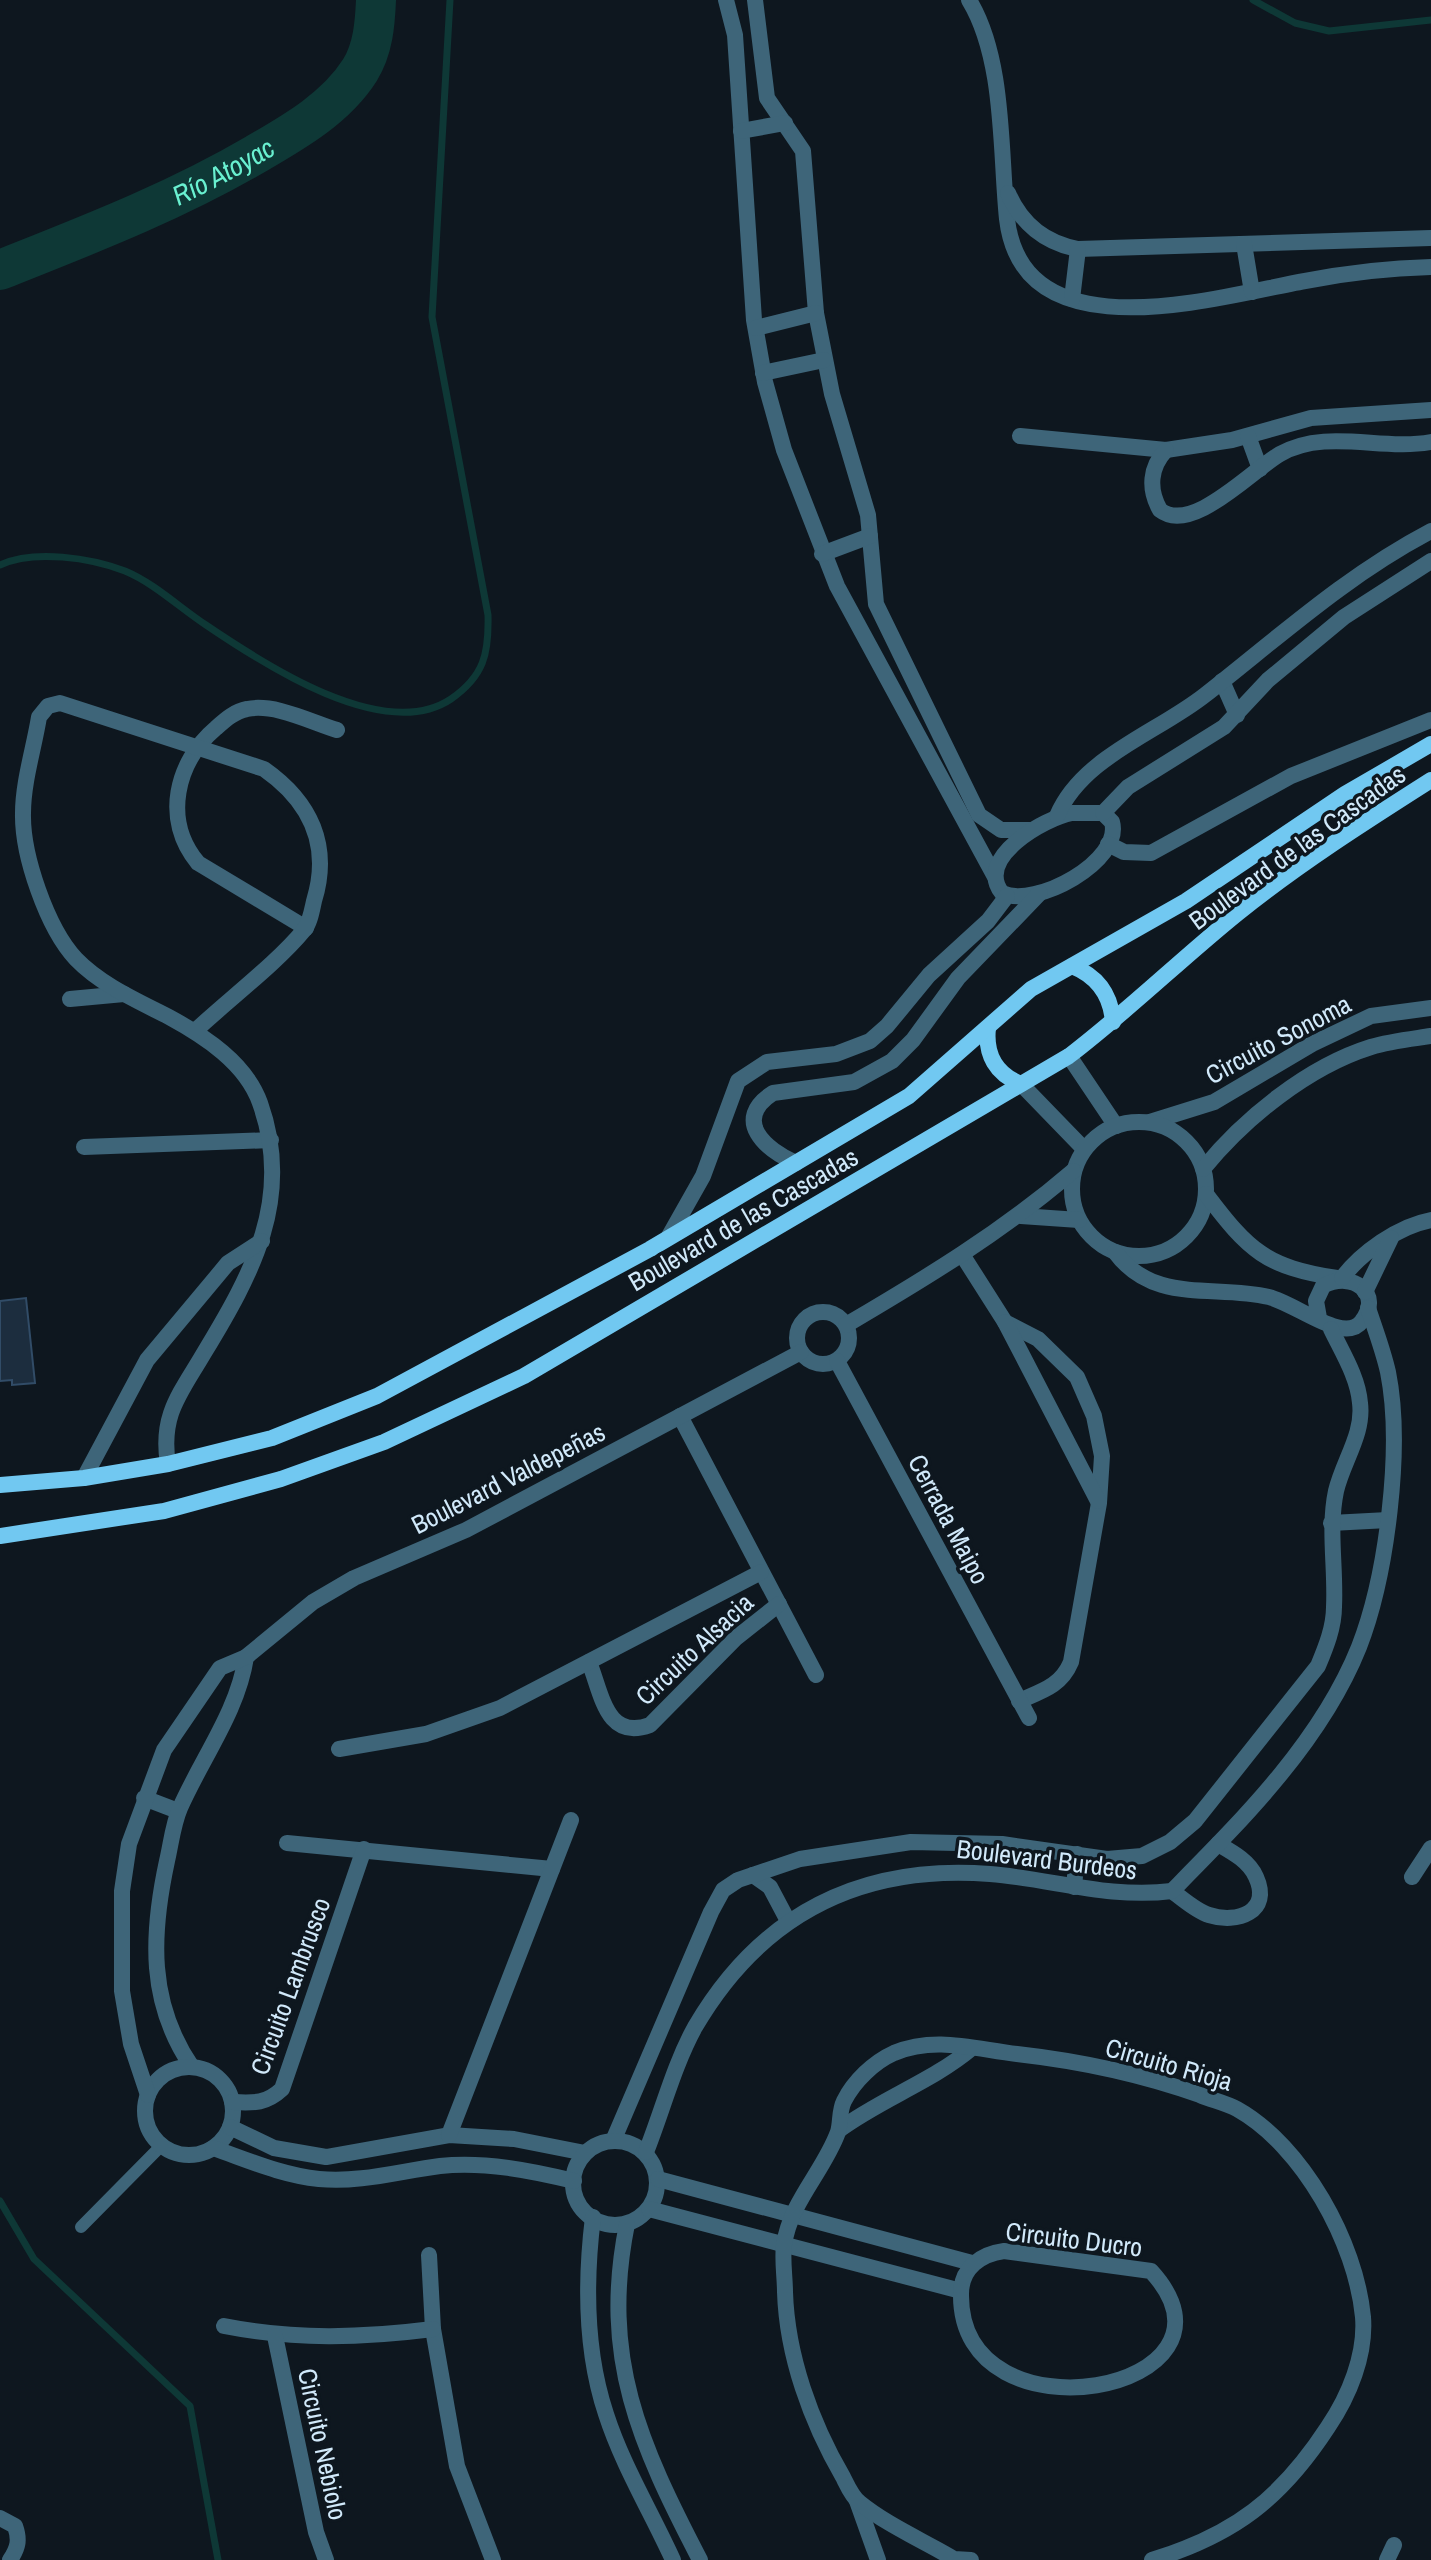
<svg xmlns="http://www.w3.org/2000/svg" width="1431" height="2560" viewBox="0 0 1431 2560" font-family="'Archivo Narrow',sans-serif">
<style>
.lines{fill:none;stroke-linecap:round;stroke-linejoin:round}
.stream{stroke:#0e3836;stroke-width:7}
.river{stroke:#0e3836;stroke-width:40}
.building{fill:#1c2d3e;stroke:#314c67;stroke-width:2}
.service{stroke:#3e6579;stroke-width:12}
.minor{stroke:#3e6579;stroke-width:16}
.secondary{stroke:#71c8f1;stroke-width:16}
.labels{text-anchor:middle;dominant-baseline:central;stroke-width:7;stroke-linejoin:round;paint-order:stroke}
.street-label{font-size:26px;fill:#d1e9fa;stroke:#0e171f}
.water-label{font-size:28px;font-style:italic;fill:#69f0d0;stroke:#0e171f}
</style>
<rect width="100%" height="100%" fill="#0e171f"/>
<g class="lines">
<g class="stream">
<polyline points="1253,0 1295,23 1329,31 1431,20"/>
<path d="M0,565C34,549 91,558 125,571C154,583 180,608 206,625C262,663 384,744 451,699C484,676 489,654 488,615L432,317L450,0"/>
<polyline points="0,2201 34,2259 190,2406 218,2560"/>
</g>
<path class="river" id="s1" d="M0,270C88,235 174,202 256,154C294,132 336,108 360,70C373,49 375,24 376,0"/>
</g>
<polygon class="building" points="26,1298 35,1383 12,1385 12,1380 0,1381 0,1301"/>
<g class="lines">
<polyline class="service" points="81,2227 162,2145"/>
<g class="minor">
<polyline points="726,0 735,35 754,320 765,382 784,450 837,586 995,877"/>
<polyline points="755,0 767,98 803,151 816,313 832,394 868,515 876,604 979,815 1001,830 1030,830"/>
<path d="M969,0C1005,59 1000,152 1007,219C1023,357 1220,296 1305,281C1346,273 1389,268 1431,267"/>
<polyline points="741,131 785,123"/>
<path d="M1008,193C1021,223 1045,243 1078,249L1431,238"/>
<polyline points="1244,244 1252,292"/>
<polyline points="1072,299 1078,249"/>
<polyline points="756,328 816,313"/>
<polyline points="763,373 824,360"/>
<polyline points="1020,436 1166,450 1232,440 1311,418 1431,410"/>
<polyline points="1248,436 1260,469"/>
<path d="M1166,450C1150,467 1148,489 1160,510C1192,535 1252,470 1280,454C1326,428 1381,451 1431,442"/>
<polyline points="822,554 870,536"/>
<polyline points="1222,681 1237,715"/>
<path d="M1072,813H1103L1112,822C1123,861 1035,909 1002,893C974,858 1045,818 1072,813Z"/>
<polyline points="1103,813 1128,787 1224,727 1268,680 1344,617 1431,561"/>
<path d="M1057,816C1082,757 1157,733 1205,695C1279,637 1347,575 1431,531"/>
<polyline points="1108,844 1124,852 1151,853 1291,776 1431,720"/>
<path d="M306,928L198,863C162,820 176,762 216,728C225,720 235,711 247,709C274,703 311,722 337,730"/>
<polyline points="70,999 124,994"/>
<polyline points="1069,1056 1116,1126"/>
<polyline points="1021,1084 1084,1149"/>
<polyline points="1150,1122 1214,1102 1312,1044 1371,1016 1431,1008"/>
<circle cx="1139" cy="1189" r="67"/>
<polyline points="84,1147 271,1140"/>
<path d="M796,1163C766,1150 731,1120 773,1093L854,1082L892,1061L913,1040L958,978L1040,893"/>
<path d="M1203,1169C1244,1119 1307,1067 1371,1047C1390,1041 1411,1039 1431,1036"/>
<path d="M1206,1194C1249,1251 1266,1267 1337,1278"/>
<polyline points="1021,1216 1079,1220"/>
<polyline points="668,1238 703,1176 738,1081 767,1062 836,1054 870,1041 887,1026 929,975 988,921 1007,896"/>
<path d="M1115,1252C1154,1305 1214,1284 1269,1297C1297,1304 1345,1345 1362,1321C1383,1294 1353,1270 1323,1286L1316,1301L1319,1318"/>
<path d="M963,1256L1005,1322L1038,1339L1077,1377L1094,1416L1102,1456L1099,1503L1071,1662C1061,1686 1042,1691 1019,1701"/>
<path d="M1342,1278C1361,1253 1398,1226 1431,1220"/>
<polyline points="1365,1292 1391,1238"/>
<circle cx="823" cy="1338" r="26"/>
<polyline points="1005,1322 1098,1501"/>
<path d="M846,1325C926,1278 1002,1232 1073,1171"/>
<polyline points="837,1361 1029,1718"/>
<polyline points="680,1416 816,1675"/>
<path d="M168,1464C160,1415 180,1394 204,1353C252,1274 294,1198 260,1103C246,1063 204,1036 169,1017C138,1001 101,985 76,959C47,928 22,855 23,813C23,782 34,748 39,717L48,706L60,703L264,769C311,802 331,846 314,901C312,910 310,923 304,930C278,962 227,1001 195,1031"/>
<polyline points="84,1478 147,1360 228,1263 262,1241"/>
<polyline points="1331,1523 1388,1520"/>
<path d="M589,1662C602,1694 606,1741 650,1725L736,1638L779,1604"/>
<polyline points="339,1749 426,1734 500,1708 761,1572"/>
<polyline points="144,1798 178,1811"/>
<polyline points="287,1843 552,1869"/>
<polyline points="753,1875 770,1887 788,1921"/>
<polyline points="1412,1877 1431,1848"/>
<polyline points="1074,1887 1077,1854"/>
<path d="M1172,1891C1183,1899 1196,1911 1209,1915C1237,1924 1272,1912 1256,1877C1249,1861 1232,1852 1218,1844"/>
<path d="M192,2067C148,2003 151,1935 167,1861C171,1844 173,1824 180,1808C202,1758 238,1711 246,1657"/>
<circle cx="189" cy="2111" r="44"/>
<polyline points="148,2095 131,2044 122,1991 122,1891 129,1844 164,1750 220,1668 246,1657 313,1602 354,1578 466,1530 801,1352"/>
<path d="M232,2102C254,2103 266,2104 282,2089L364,1849"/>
<polyline points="230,2127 274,2148 326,2157 449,2135 514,2139 585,2153"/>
<path d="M839,2130C881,2099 933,2081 972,2048"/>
<polyline points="449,2135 571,1820"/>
<path d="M613,2141L711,1912L723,1890L738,1880L800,1859L911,1842L1002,1844L1107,1859L1142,1856L1170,1842L1195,1821L1318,1666C1326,1647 1334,1627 1334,1607C1336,1568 1328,1529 1336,1491C1343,1461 1364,1434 1360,1403C1358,1377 1342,1352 1331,1329"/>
<circle cx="615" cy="2183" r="42"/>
<path d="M213,2148C248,2160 281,2175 319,2179C360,2183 400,2171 440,2166C484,2161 533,2171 574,2181"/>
<path d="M646,2152C662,2112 674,2065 695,2027C761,1914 861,1864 990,1874C1052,1879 1110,1899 1172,1891C1242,1820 1321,1742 1359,1647C1387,1575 1403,1447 1388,1372C1383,1350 1375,1329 1368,1308"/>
<polyline points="658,2179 972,2263"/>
<polyline points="649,2209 961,2291"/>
<path d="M593,2217C585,2282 585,2351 606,2414C622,2464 651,2512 673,2560"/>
<path d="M627,2224C600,2358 640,2444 700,2560"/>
<path d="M1004,2251L1151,2271C1261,2391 959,2448 961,2294C961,2268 981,2254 1004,2251Z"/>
<polyline points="429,2255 433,2329 457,2466 493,2560"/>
<path d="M224,2326C295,2340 362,2338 433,2329"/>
<polyline points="275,2336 316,2532 326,2560"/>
<polyline points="857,2501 878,2560"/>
<path d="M0,2518L15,2526C20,2540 18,2548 10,2560"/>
<path d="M971,2560L954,2559C924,2541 887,2525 860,2503C852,2497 847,2485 843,2477C811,2422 787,2356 785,2292C785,2277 782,2260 784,2245C790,2202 824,2171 838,2132C841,2122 839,2111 844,2101C854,2081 874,2062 894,2053C935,2036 974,2049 1017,2054C1079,2061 1141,2074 1200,2095C1212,2100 1226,2103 1237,2109C1303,2146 1356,2243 1363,2317C1366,2355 1349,2396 1328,2427C1281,2499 1234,2535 1152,2560"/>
<polyline points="1387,2560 1394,2545"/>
</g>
<g class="secondary">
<path d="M1072,966C1097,976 1111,995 1113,1022"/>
<path d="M988,1028C985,1055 996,1074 1021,1084"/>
<polyline points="0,1485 84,1478 168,1464 272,1438 377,1396 650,1249 909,1096 1031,989 1186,901 1345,794 1431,744"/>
<path d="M0,1536L164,1511L281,1479L384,1442L524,1376L1069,1056C1128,1011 1181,959 1238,913C1299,864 1365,822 1431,780"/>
</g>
</g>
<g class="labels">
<g class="street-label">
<text transform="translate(1297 847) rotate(-36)">Boulevard de las Cascadas</text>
<text transform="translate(1278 1039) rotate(-28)">Circuito Sonoma</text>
<text transform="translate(743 1219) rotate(-30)">Boulevard de las Cascadas</text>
<text transform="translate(508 1478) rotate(-27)">Boulevard Valdepeñas</text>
<text transform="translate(949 1519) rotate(62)">Cerrada Maipo</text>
<text transform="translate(694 1649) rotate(-43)">Circuito Alsacia</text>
<text transform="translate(1047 1859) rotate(7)">Boulevard Burdeos</text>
<text transform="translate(290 1986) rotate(-70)">Circuito Lambrusco</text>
<text transform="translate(1169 2064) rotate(16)">Circuito Rioja</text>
<text transform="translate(1074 2239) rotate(7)">Circuito Ducro</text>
<text transform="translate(323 2444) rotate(78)">Circuito Nebiolo</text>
</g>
<g class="water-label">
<text stroke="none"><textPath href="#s1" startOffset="244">Río Atoyac</textPath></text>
</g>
</g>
</svg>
